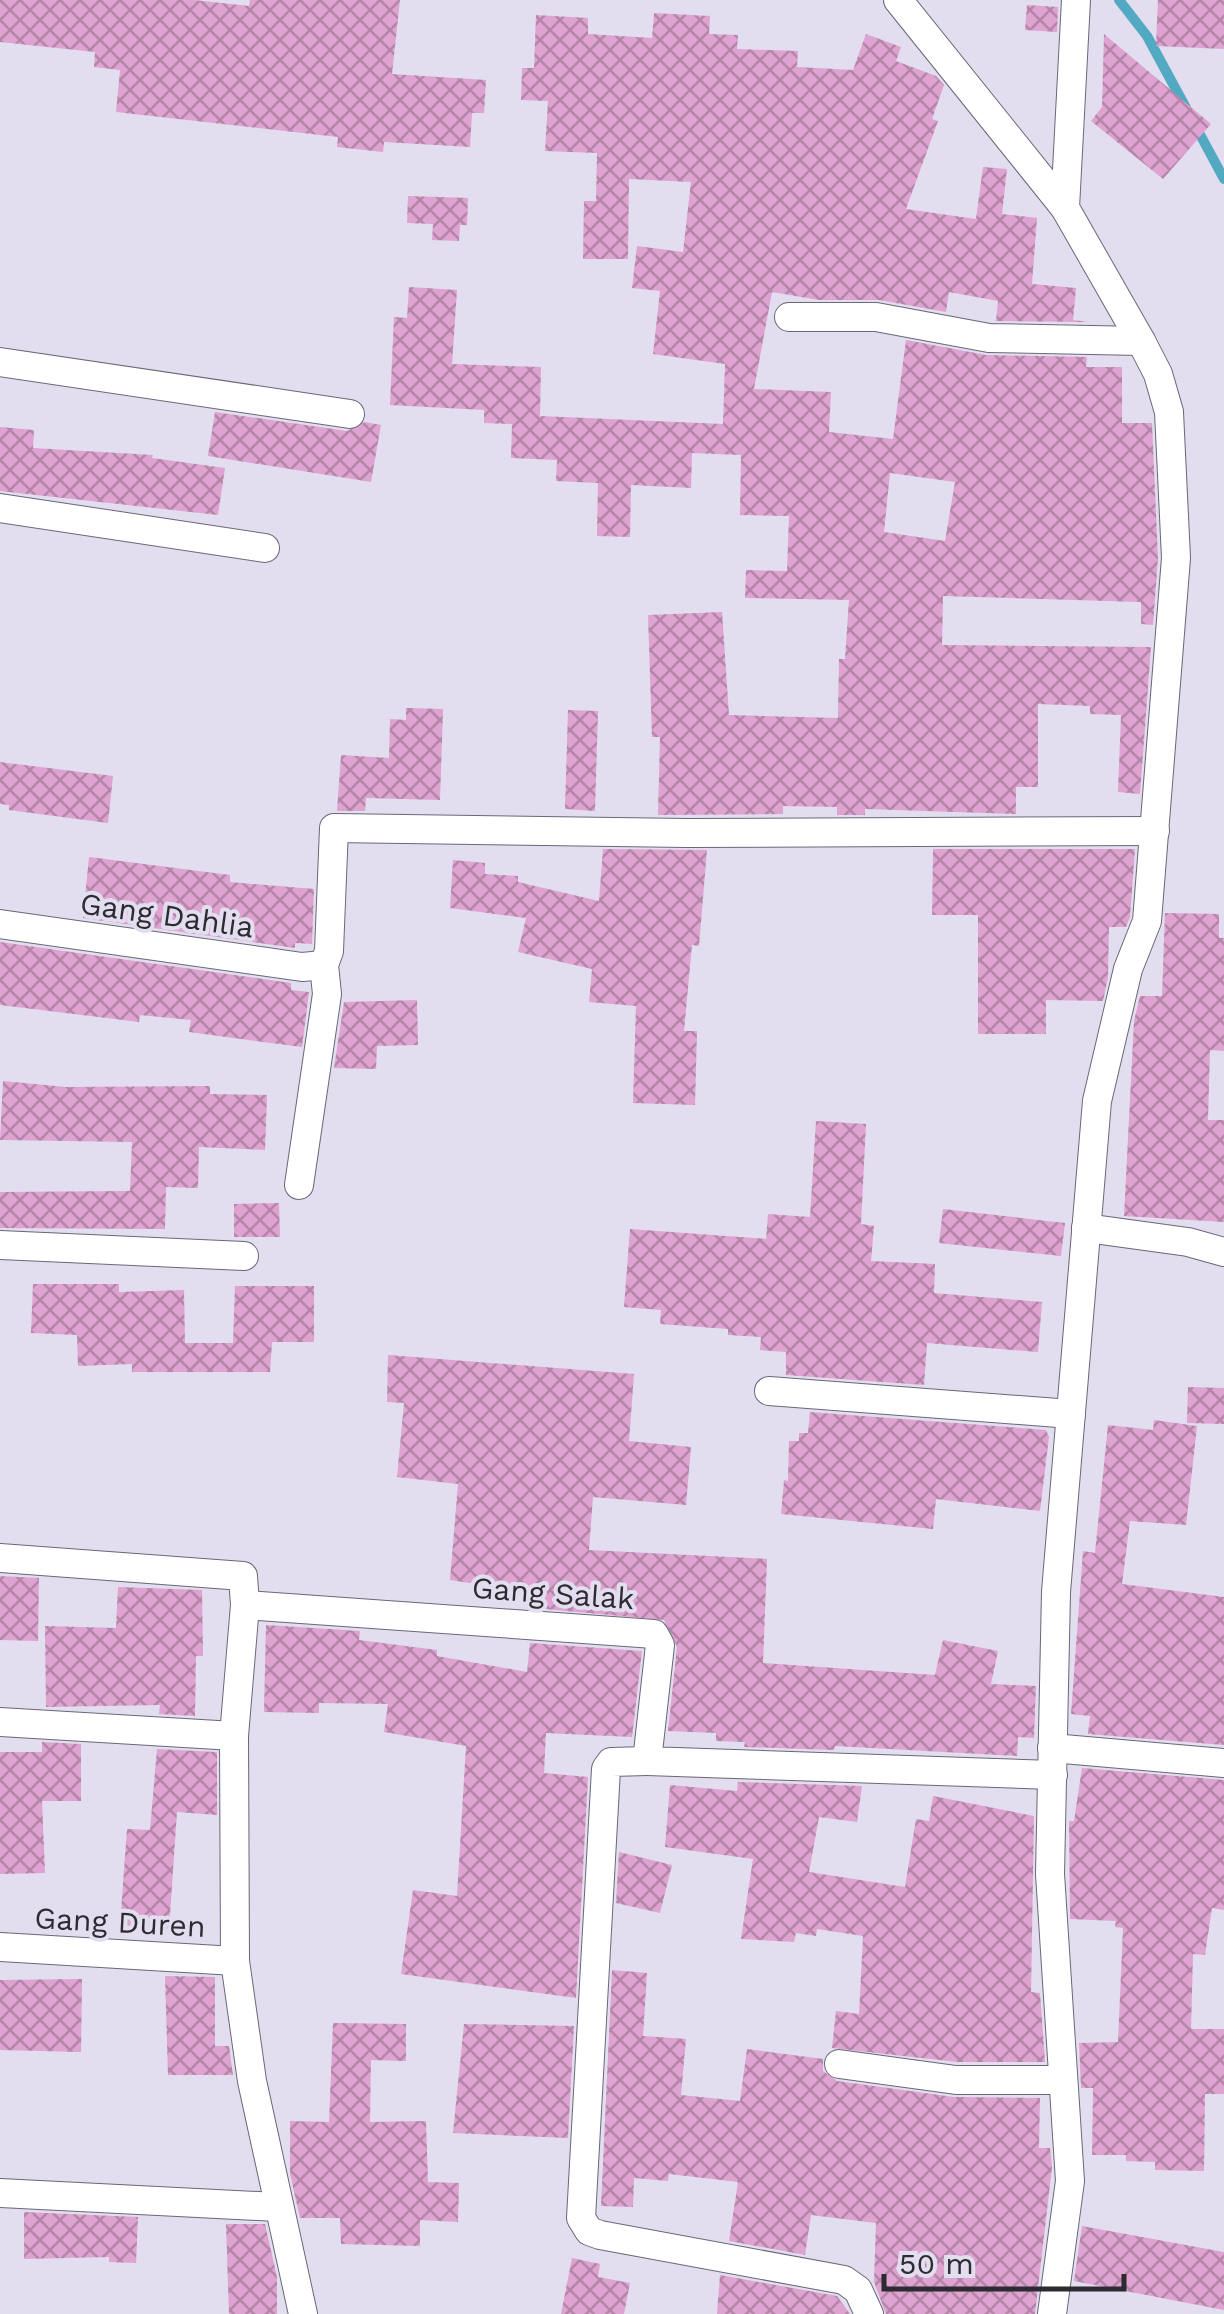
<svg xmlns="http://www.w3.org/2000/svg" width="1224" height="2314" viewBox="0 0 1224 2314" font-family="'Work Sans',sans-serif">
<style>
.lines{fill:none;stroke-linecap:round;stroke-linejoin:round}
.stream{stroke:#53a9c2;stroke-width:10}
.building{fill:url(#building-cross-hatch);fill-rule:evenodd}
.street-casing{stroke:#6b6777;stroke-width:30}
.street{stroke:#fff;stroke-width:28}
.labels{text-anchor:middle;dominant-baseline:central;stroke-width:8;stroke-linejoin:round;paint-order:stroke}
.street-label{font-size:30px;fill:#2d2b31;stroke:#e2ddef}
</style>
<defs>
<pattern id="building-cross-hatch" width="8" height="8" patternUnits="userSpaceOnUse" patternTransform="scale(2.5)"><rect width="8" height="8" fill="#dea3d0"/><path d="M0 0l8 8M0 8l8-8" fill="none" stroke="#b485a9"/></pattern>
</defs>
<rect width="100%" height="100%" fill="#e2ddef"/>
<g class="lines">
<g class="stream">
<polyline points="1119,0 1147,36 1186,108"/>
<polyline points="1196,127 1224,179"/>
</g>
</g>
<g class="building">
<polygon points="0,0 194,0 249,6 250,0 400,0 392,74 486,80 484,113 472,113 470,147 384,142 383,152 337,147 338,137 116,112 120,70 94,67 95,52 0,42"/>
<polygon points="1158,0 1224,0 1224,49 1156,46"/>
<polygon points="1027,5 1058,7 1057,32 1025,30"/>
<path d="M654,13L710,16L709,34L738,35L737,49L798,51L797,67L853,70L866,34L901,47L896,61L936,76L944,85L932,119L938,121L906,209L976,219L983,167L1007,169L1002,214L1037,218L1032,284L1076,288L1073,320L1089,322L996,321L998,301L949,292L946,312L879,300H819L772,292L754,389L831,392L829,432L893,439L906,340L986,355L1087,357L1086,367H1122V423H1152L1158,558L1153,625L1141,624V602L943,596L942,645L1151,647L1140,794L1118,792L1121,715L1090,714V706L1038,704V787H1016V814L865,809V815H837V807L783,806V814L658,815L660,737H652L648,615L722,612L729,715L838,718L839,659H845L849,600L745,598L746,570L787,571L789,516L740,515L741,455L692,453L691,488L631,485L630,537L597,536L598,483L556,481L557,460L511,458L512,424L484,423V410L390,405L394,317L407,318L409,287L457,290L452,364L541,367L540,416L723,424L725,364L653,354L660,291L632,288L637,246L683,252L691,182L629,179L628,259H583L584,201H596L597,153L545,151L548,101L521,100L522,68H534L536,15L588,18V34L652,38ZM890,473L955,482L945,541L884,532Z"/>
<polygon points="1104,34 1211,124 1163,179 1091,121 1102,107"/>
<polygon points="408,196 468,198 467,225 460,225 459,241 432,240 433,224 407,223"/>
<polygon points="215,412 347,431 365,422 381,425 371,482 208,456"/>
<polygon points="0,427 34,430 33,448 153,455 152,458 225,468 218,515 0,491"/>
<polygon points="406,708 443,709 440,800 366,798 365,811 337,811 341,755 389,758 390,719 406,720"/>
<polygon points="568,710 598,711 595,811 565,809"/>
<polygon points="0,762 113,776 108,823 9,810 9,805 0,804"/>
<polygon points="603,849 707,850 699,946 692,945 684,1031 697,1031 695,1105 633,1103 636,1006 589,1002 592,969 518,952 526,918 450,908 453,860 485,863 485,874 518,876 518,882 599,901"/>
<polygon points="933,849 1135,849 1130,917 1126,927 1109,927 1108,977 1103,1001 1046,1000 1046,1034 978,1034 978,915 932,915"/>
<polygon points="89,857 230,875 230,882 314,889 312,944 295,943 295,948 83,918"/>
<polygon points="1165,913 1219,914 1219,938 1224,938 1224,1051 1210,1050 1208,1120 1224,1120 1224,1222 1124,1216 1134,1021 1140,996 1162,996"/>
<polygon points="0,942 291,983 291,990 309,992 302,1047 189,1032 191,1020 140,1015 139,1022 0,1005"/>
<polygon points="417,1000 418,1045 377,1046 376,1069 334,1068 344,1002"/>
<polygon points="3,1081 66,1087 210,1086 210,1094 267,1095 265,1150 199,1147 198,1188 166,1187 165,1229 0,1228 0,1192 130,1191 132,1142 0,1140"/>
<polygon points="816,1121 866,1124 861,1224 874,1226 871,1261 935,1264 934,1293 1042,1302 1038,1352 927,1343 924,1385 786,1375 786,1352 760,1350 761,1337 728,1335 728,1329 660,1324 661,1310 624,1307 630,1229 766,1239 768,1214 810,1217"/>
<polygon points="279,1203 280,1237 234,1237 234,1204"/>
<polygon points="943,1209 1065,1223 1061,1256 939,1243"/>
<polygon points="33,1284 119,1284 119,1292 184,1290 185,1343 233,1343 235,1286 314,1286 314,1342 272,1342 270,1372 132,1372 132,1364 78,1366 77,1335 31,1333"/>
<polygon points="388,1355 634,1374 629,1441 691,1447 686,1505 593,1497 589,1550 767,1559 763,1663 935,1675 943,1640 998,1651 991,1684 1036,1686 1034,1738 1018,1737 1017,1756 835,1746 834,1750 744,1747 745,1742 716,1741 716,1733 668,1731 677,1647 664,1620 534,1608 535,1593 450,1580 458,1484 397,1477 404,1403 387,1402"/>
<polygon points="1188,1387 1224,1388 1224,1424 1187,1423"/>
<polygon points="810,1412 1046,1430 1049,1437 1040,1511 936,1499 933,1529 781,1514 784,1480 788,1481 789,1441 799,1441 799,1433 808,1433"/>
<polygon points="1154,1420 1197,1426 1186,1525 1130,1521 1122,1584 1224,1597 1224,1745 1088,1734 1090,1716 1071,1714 1083,1551 1095,1553 1108,1425 1153,1430"/>
<polygon points="0,1576 39,1578 38,1641 0,1640"/>
<polygon points="118,1587 202,1590 203,1656 196,1656 195,1716 159,1714 160,1705 46,1707 45,1626 116,1628"/>
<polygon points="266,1625 360,1631 359,1640 437,1650 437,1656 527,1672 530,1643 642,1651 632,1737 546,1733 544,1773 588,1777 576,1998 401,1974 413,1890 457,1896 466,1746 384,1732 388,1704 319,1703 319,1713 264,1712"/>
<polygon points="42,1742 81,1744 81,1801 42,1801 45,1873 0,1874 0,1752 42,1752"/>
<polygon points="157,1749 217,1752 217,1815 177,1812 169,1929 120,1925 127,1829 150,1830"/>
<polygon points="1082,1768 1224,1780 1224,1910 1212,1908 1205,1955 1193,1954 1191,2029 1224,2029 1224,2094 1205,2094 1204,2171 1155,2170 1155,2162 1126,2161 1126,2155 1092,2155 1093,2088 1081,2088 1079,2043 1118,2042 1123,1928 1115,1927 1116,1921 1070,1919 1069,1821 1074,1821"/>
<polygon points="738,1782 862,1786 857,1822 819,1817 809,1872 905,1887 916,1819 929,1821 933,1796 1034,1816 1031,1992 1040,1993 1045,2062 957,2062 832,2048 836,2011 859,2014 863,1936 817,1929 816,1936 796,1933 794,1942 741,1939 753,1859 665,1847 670,1785 737,1791"/>
<polygon points="619,1852 672,1865 660,1913 616,1903"/>
<polygon points="612,1970 647,1973 643,2036 686,2039 681,2095 740,2101 747,2049 823,2059 823,2071 837,2081 954,2097 1040,2098 1039,2148 1050,2148 1052,2167 1035,2314 886,2314 874,2282 876,2223 811,2215 805,2255 729,2241 738,2182 669,2174 668,2181 634,2178 633,2207 601,2206"/>
<polygon points="165,1976 215,1977 215,2046 229,2046 233,2075 168,2075"/>
<polygon points="82,1979 81,2052 0,2050 0,1980"/>
<polygon points="333,2023 406,2024 406,2061 371,2060 370,2122 426,2121 428,2182 459,2183 458,2222 420,2220 420,2246 341,2244 340,2218 300,2218 290,2174 290,2121 329,2122"/>
<polygon points="464,2024 574,2026 568,2138 453,2133"/>
<polygon points="24,2212 138,2217 136,2263 109,2262 109,2257 24,2259"/>
<polygon points="226,2224 265,2224 277,2277 277,2314 229,2314"/>
<polygon points="1082,2226 1224,2252 1224,2310 1074,2281"/>
<polygon points="572,2258 600,2264 598,2277 630,2283 624,2314 561,2314"/>
<polygon points="720,2275 837,2296 850,2314 717,2314"/>
</g>
<g class="lines">
<defs>
<g id="street">
<polyline points="898,0 1065,208"/>
<polyline points="789,317 876,317 989,338 1141,341"/>
<polyline points="0,362 350,414"/>
<polyline points="0,508 265,548"/>
<polyline points="0,924 302,967 324,965"/>
<polyline points="299,1185 327,994 324,965 329,951 334,828 686,833 1155,831"/>
<polyline points="1086,1228 1188,1242 1224,1252"/>
<polyline points="0,1245 244,1256"/>
<polyline points="769,1391 1071,1414"/>
<polyline points="0,1558 243,1576 245,1605 234,1736 235,1961 252,2081 303,2314"/>
<polyline points="245,1605 654,1634 660,1645 647,1761 1053,1775"/>
<polyline points="0,1722 234,1736"/>
<polyline points="1052,1748 1224,1763"/>
<polyline points="647,1761 611,1762 606,1769 581,2218 589,2231 600,2235 844,2280 858,2290 869,2314"/>
<polyline points="0,1947 235,1961"/>
<polyline points="839,2064 956,2080 1062,2080"/>
<polyline points="0,2193 277,2207"/>
<polyline points="1052,2314 1070,2181 1050,1874 1056,1592 1097,1101 1128,969 1147,921 1176,558 1169,412 1158,374 1141,341 1065,208 1076,0"/>
</g>
</defs>
<use href="#street" class="street-casing"/>
<use href="#street" class="street"/>
</g>
<g class="labels">
<g class="street-label">
<text transform="translate(167 915) rotate(8)">Gang Dahlia</text>
<text transform="translate(553 1593) rotate(4)">Gang Salak</text>
<text transform="translate(120 1922) rotate(3)">Gang Duren</text>
</g>
</g>
<path d="M884 2274v15h240v-15" fill="none" stroke="#2d2b31" stroke-width="5"/>
<text x="899" y="2274" font-size="30" fill="#2d2b31" stroke="#e2ddef" stroke-width="8" paint-order="stroke">50 m</text>
</svg>
